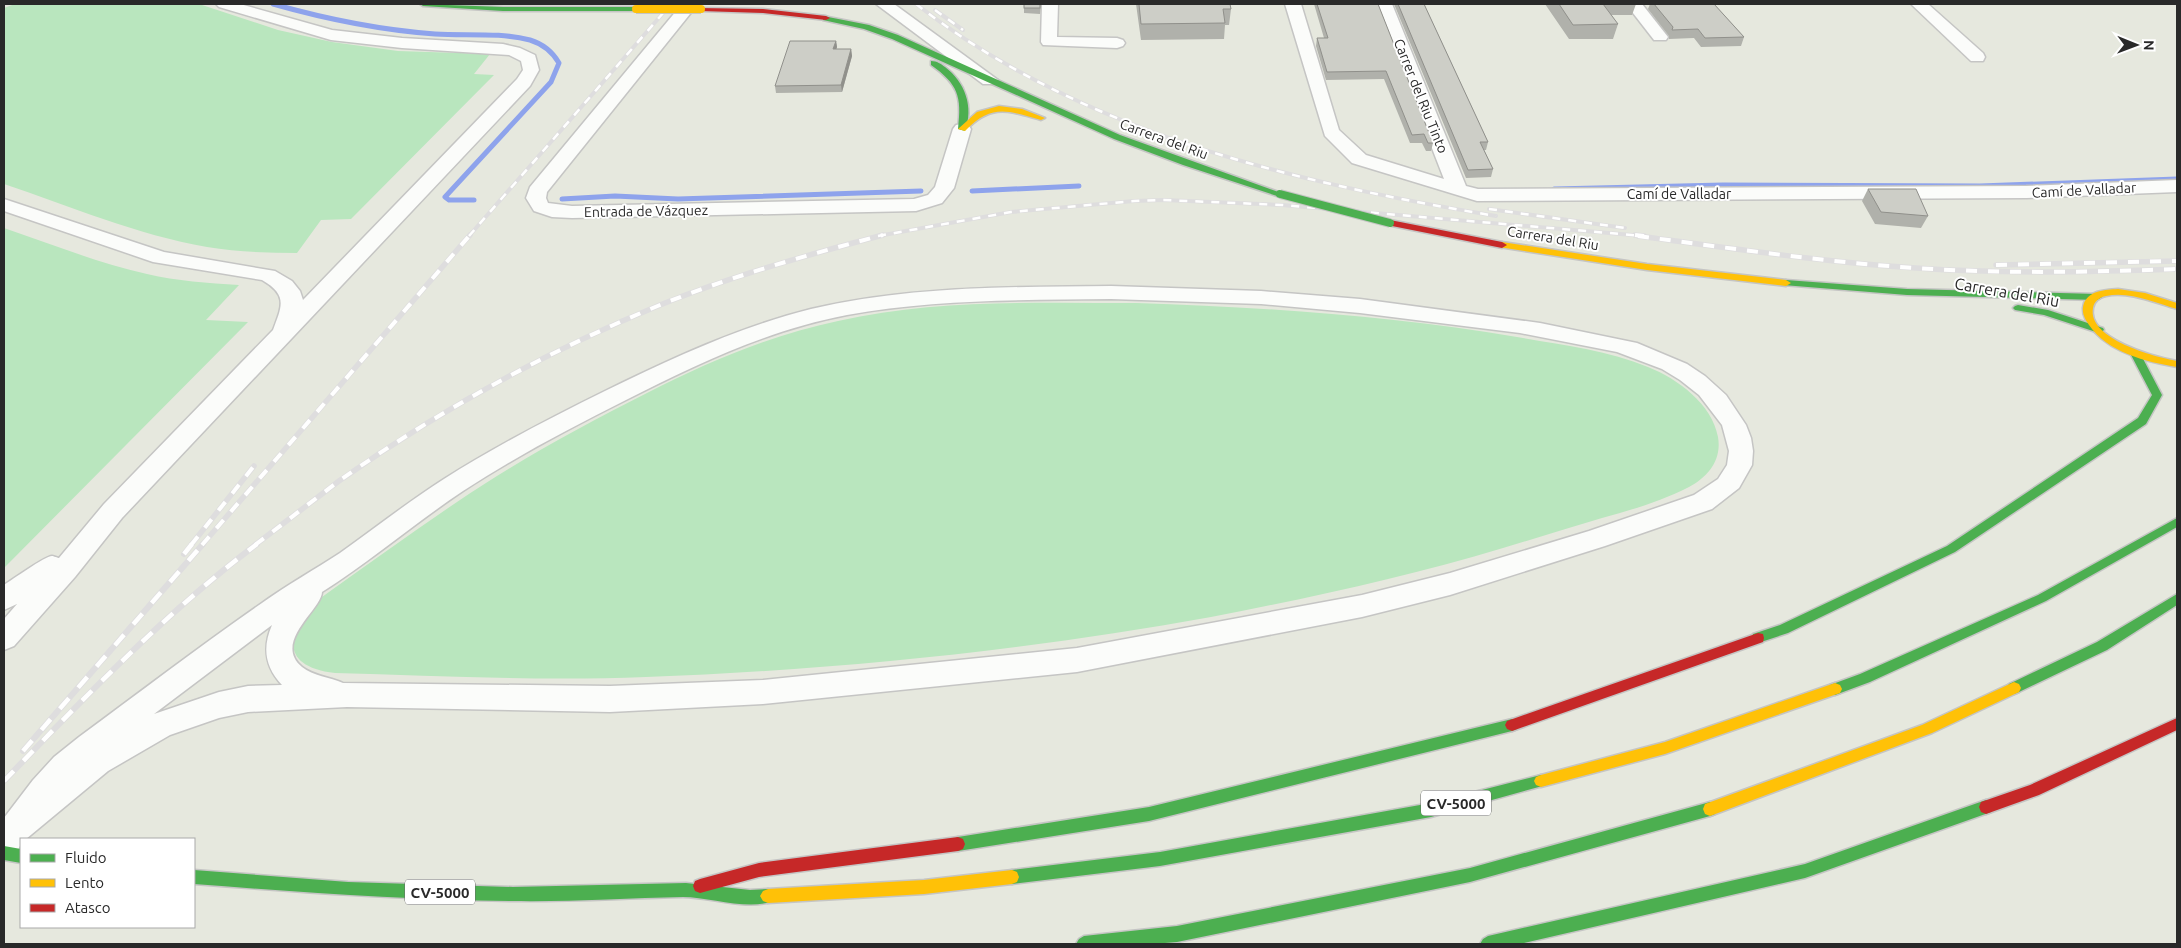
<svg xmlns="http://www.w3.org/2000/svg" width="2181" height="948" viewBox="0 0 2181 948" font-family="Ubuntu,sans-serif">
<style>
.green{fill:#b9e6be}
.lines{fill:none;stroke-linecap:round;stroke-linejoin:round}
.stream{stroke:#8ea3ec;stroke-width:5}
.street-casing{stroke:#c5c5c4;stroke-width:3}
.fast-casing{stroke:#c5c5c4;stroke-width:3}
.slow-casing{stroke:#c5c5c4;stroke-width:3}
.jam-casing{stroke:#c5c5c4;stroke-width:3}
.street{fill:#fbfcfa;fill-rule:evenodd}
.fast{fill:#4caf50;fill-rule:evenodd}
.slow{fill:#ffc107;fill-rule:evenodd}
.jam{fill:#c62828;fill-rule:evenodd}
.rail-far2-casing{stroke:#deddde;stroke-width:4}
.rail-far1-casing{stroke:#deddde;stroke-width:5.5}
.rail-casing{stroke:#deddde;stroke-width:6}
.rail-far2{stroke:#fff;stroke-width:2.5;stroke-dasharray:8;stroke-linecap:butt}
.rail-far1{stroke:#fff;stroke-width:4;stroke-dasharray:11;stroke-linecap:butt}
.rail{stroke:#fff;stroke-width:4.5;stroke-dasharray:14;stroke-linecap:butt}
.fast-bridge-casing{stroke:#c5c5c4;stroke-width:10;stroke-linecap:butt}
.slow-bridge-casing{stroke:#c5c5c4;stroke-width:10;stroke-linecap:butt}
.fast-bridge{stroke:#4caf50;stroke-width:8}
.slow-bridge{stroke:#ffc107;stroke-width:8}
.wall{fill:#b0b1ab}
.shaded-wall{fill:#90908b}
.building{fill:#cdcec7;stroke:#90908b}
.labels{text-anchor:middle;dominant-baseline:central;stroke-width:4;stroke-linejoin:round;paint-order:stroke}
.far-street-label{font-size:14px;fill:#292929;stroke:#fff}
.shield{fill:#fff;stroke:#696969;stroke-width:1}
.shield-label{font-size:15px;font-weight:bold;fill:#292929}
.street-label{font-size:16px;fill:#292929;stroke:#fff}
</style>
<rect width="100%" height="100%" fill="#e6e8de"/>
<g class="green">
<path d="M15,4H199L278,30L332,42L398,51L490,54L474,74L494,75L351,219L321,220L297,253C267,253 237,252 207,247C137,235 70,206 4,184V8Z"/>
<path d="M4,228C51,244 98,263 147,274C177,281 208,283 239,285L206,320L248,322L4,568Z"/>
<path d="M1136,303C1264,307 1391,316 1517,337C1561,345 1607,350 1648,367C1678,379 1712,404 1718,437C1722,460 1708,477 1689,487C1662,501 1631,510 1602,518C1569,528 1536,538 1503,548C1407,577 1309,598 1211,617C1024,651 835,670 646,677C542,681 439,676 335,673C276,666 287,629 322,597C367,565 411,533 457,502C517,461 582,426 647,393C708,362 771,335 838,321C935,299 1037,303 1136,303Z"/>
</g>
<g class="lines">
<g class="stream">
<path d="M273,4C326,19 380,30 435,34C466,36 499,32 530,40C543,44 552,51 559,63L551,82L445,197L449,200H474"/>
<polyline points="1554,189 1723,185 1980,186 2177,179"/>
<polyline points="972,191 1079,186"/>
<polyline points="562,199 615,196 678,199 921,191"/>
</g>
<defs>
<g id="street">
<path d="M216,4H240L332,30L402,38L503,44L520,48L535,55L539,70L530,86L122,518L75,577L14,646L4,650V619L17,604L4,610V585C12,580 45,556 52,556C53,556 58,558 59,558L104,504L273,330C282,306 288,295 262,280L153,262L4,211V199L164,252L275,271L292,281L300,291L303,300L517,79L523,70L521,61L509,55L402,48L331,40L219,7Z"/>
<polygon points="682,4 698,4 547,192 546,198 548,203 572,206 914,199 928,195 935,187 953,129 956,125 962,124 968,125 971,129 954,188 942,203 916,211 572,218 552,217 534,211 526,198 530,187"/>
<polygon points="876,4 894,4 998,80 995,84 983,84"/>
<polygon points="1042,4 1058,4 1057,37 1117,38 1123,40 1125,43 1123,46 1117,48 1043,45 1041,42"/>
<polygon points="1285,4 1301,4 1339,130 1366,155 1444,179 1376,4 1392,4 1466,186 1478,189 2026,186 2177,180 2177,192 2026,198 1477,201 1352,163 1325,136"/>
<polygon points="1626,4 1642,4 1668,37 1666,40 1654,40"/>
<polygon points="1911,4 1928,4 1983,53 1985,57 1983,61 1971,61"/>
<path d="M1111,286L1261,291L1360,299L1540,323L1637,343L1687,364L1705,376L1726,395L1746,425L1751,438L1753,451L1752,465L1739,488L1712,509L1605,546L1450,595L1362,617L1077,672L763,704L610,712L347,707L248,712L219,718L170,735L108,771L26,839H21C21,851 14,855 4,858V818L33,780L54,757L79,737C140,692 200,646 262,603C287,585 314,570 340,553C375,528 408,502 444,479C496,446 552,417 607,390C673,358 739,327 811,309C909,286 1011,287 1111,286ZM1111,299L1261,304L1360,313L1520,333L1617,352L1662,369L1680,380L1699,395L1722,425L1729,451L1727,465L1718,479L1694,495L1589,531L1450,573L1362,595L1077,648L763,680L610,686L343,683C330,677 313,676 302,667C272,642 322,609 322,592C371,561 415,523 463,491C515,457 570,428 626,400C697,364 768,330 847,315C934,299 1023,300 1111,299ZM272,625C262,648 265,667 282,685L248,686L219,692L154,714Z"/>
</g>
<g id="fast">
<polygon points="420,4 503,7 636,7 640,9 636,11 503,11 423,6"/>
<polygon points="823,16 869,25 898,35 1120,135 1284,194 1280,197 1277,196 1183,165 1114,139 892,39 864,29 823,20"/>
<path d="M931,61C937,61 941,64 945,67C965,82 974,107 965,131L958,129C962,96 958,84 931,65Z"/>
<polygon points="1786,280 1907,289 2097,294 2102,297 2097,300 1907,295 1783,285 1783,281"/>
<polygon points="2018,305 2048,310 2103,328 2104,330 2099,333 2044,315 2015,310 2013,308 2015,306"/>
<polygon points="2135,350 2140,353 2162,395 2146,424 1955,552 1788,633 1758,643 1753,642 1752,638 1753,634 1780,625 1947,546 2138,418 2152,395 2130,353"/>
<polygon points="2177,518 2177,527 2046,601 1870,682 1835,695 1830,693 1828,689 1830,685 1860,674 2038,595"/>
<polygon points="2177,594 2177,605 2107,650 2019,692 2014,694 2009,692 2007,688 2009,684 2097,642"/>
<polygon points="1512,719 1517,721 1519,725 1517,729 1512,731 1149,821 958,851 953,849 951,844 953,839 958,837 1149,807"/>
<polygon points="1541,775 1546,777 1548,781 1546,785 1431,817 1160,866 1012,884 1007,882 1005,877 1007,872 1012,870 1160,852 1431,803"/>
<polygon points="1986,800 1991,802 1993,807 1991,812 1805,878 1520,944 1480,944 1483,939 1488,936 1805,864"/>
<polygon points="1710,802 1715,804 1717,809 1715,814 1710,816 1470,882 1177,942 1153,944 1076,944 1079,939 1084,936 1177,926 1470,868"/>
<polygon points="4,846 21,849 21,863 4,860"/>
<path d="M194,870L348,882L513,887L686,883L750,890L768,889L773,891L776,896L773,901C748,911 710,897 683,897C626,898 569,902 512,901C406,900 300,892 194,884Z"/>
</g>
<g id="slow">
<path d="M999,106L1022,109L1045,118L1041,120C1008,111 992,103 965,131L958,129L977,112Z"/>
<polygon points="1502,242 1647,264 1786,280 1791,283 1786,286 1647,270 1499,247 1497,245"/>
<path d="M2118,289L2145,293L2177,303V309C2155,303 2130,291 2106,296C2100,297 2094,301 2093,308C2087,339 2155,357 2177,361V367C2146,362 2107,352 2089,325C2084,318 2081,311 2084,303C2090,290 2105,290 2118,289Z"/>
<polygon points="2014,682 2019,684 2021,688 2019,692 1932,733 1710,816 1705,814 1703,809 1705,804 1922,725"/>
<polygon points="1835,683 1840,685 1842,689 1840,693 1665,754 1541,787 1536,785 1534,781 1536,777 1541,775 1665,742"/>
<polygon points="1012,870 1017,872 1019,877 1017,882 1012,884 924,894 768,903 763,901 760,896 763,891 768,889 924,880"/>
</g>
<g id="jam">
<polygon points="699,8 763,9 826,16 830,18 826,20 763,13 701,11 699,10"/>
<polygon points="1390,220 1502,242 1507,245 1502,248 1387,225 1387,221"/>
<polygon points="1758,633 1763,634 1764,638 1763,642 1512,731 1507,729 1505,725 1507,721"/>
<polygon points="2177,718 2177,730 2039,795 1986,814 1981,812 1979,807 1981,802 2030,785"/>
<polygon points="958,837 963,839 965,844 963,849 958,851 759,877 700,893 695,891 693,886 695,881 700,879 759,863"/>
</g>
</defs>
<use href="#street" class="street-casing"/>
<use href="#fast" class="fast-casing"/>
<use href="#slow" class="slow-casing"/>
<use href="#jam" class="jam-casing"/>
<use href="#street" class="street"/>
<use href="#fast" class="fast"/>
<use href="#slow" class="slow"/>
<use href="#jam" class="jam"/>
<defs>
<g id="rail-far2">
<path d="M916,4C1082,133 1292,182 1496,216"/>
<polyline points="935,10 963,30"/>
<polyline points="1489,209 1625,228"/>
<polyline points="469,236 671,4"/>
<polyline points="878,236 1011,212 1134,201 1164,200 1282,205 1644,236"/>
<polyline points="1638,236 1641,236"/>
</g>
<g id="rail-far1">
<polyline points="1635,235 1644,236"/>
<path d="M1638,236C1730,248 1823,262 1916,268C2003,274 2090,272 2177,269"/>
<polyline points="1996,265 2177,261"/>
<polyline points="191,545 254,466"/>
<polyline points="202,545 470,235"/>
<path d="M255,545C283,524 311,502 339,481C438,411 548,351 660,305C732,276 807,255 883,235"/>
</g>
<g id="rail">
<polyline points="184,554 192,544"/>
<polyline points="23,751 203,544"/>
<path d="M4,781C84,698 165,613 257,544"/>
</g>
</defs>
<use href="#rail-far2" class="rail-far2-casing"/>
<use href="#rail-far1" class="rail-far1-casing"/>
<use href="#rail" class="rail-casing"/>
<use href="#rail-far2" class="rail-far2"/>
<use href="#rail-far1" class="rail-far1"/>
<use href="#rail" class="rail"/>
<defs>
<polyline id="fast-bridge" points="1280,194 1390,223"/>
<polyline id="slow-bridge" points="636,9 701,9"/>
</defs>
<use href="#fast-bridge" class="fast-bridge-casing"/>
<use href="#slow-bridge" class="slow-bridge-casing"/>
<use href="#fast-bridge" class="fast-bridge"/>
<use href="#slow-bridge" class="slow-bridge"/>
</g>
<g class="wall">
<polygon points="1024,4 1041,4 1040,14 1024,13"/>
<polygon points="1136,4 1230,4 1231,9 1229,25 1225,25 1224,39 1141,40"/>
<polygon points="1314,4 1378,4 1433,143 1431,151 1426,151 1422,143 1410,143 1384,79 1326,80 1316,46 1317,38 1324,38"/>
<polygon points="1394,4 1424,4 1488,142 1486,150 1484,150 1493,169 1491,177 1466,178"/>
<polygon points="1545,4 1636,4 1632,15 1611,15 1618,24 1613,39 1569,39"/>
<polygon points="1650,4 1714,4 1744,37 1741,46 1701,47 1694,38 1669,39 1669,36 1648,9"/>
<polygon points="836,41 837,47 836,49 851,49 852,56 842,92 776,93 775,86"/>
<polygon points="1868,189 1928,216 1921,228 1875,224 1862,201"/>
</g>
<g class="shaded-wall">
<polygon points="836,41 837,47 834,56 833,49"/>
<polygon points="851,49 852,56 842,92 841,85"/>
</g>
<g class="building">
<rect x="1024" y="4" width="16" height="4"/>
<polygon points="1139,4 1230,4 1231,9 1223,9 1225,23 1141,24"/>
<polygon points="1317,4 1378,4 1433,143 1428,143 1424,134 1412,135 1386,71 1327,72 1317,38 1328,38"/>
<polygon points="1398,4 1424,4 1488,142 1480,142 1493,169 1468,170"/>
<polygon points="1559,4 1603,4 1618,24 1573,25"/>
<polygon points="1654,4 1714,4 1744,37 1705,38 1698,29 1672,30 1673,27"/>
<polygon points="790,41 836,41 833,49 851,49 841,85 775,86"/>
<polygon points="1868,189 1916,189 1928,216 1881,212"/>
</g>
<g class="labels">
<g class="far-street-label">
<text transform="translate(1421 96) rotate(68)">Carrer del Riu Tinto</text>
<text transform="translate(1164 139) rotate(20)">Carrera del Riu</text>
<text transform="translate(2084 190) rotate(-3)">Camí de Valladar</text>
<text x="1679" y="194">Camí de Valladar</text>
<text transform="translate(646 211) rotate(-1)">Entrada de Vázquez</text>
<text transform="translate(1553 238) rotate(9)">Carrera del Riu</text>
</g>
<g class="shield">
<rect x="1421" y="790.5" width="70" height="25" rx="4"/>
<rect x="405" y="879.5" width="70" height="25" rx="4"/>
</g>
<g class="shield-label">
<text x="1456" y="803">CV-5000</text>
<text x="440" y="892">CV-5000</text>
</g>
<g class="street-label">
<text transform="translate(2007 292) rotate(10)">Carrera del Riu</text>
</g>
</g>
<rect width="2181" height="948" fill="none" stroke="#292929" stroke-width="10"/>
<rect x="20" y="838" width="175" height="90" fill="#ffffff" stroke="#a9a9a9"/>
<rect x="30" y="854" width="25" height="8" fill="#4caf50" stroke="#a9a9a9"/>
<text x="65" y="863" font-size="15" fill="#292929">Fluido</text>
<rect x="30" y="879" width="25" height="8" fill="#ffc107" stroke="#a9a9a9"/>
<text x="65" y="888" font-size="15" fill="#292929">Lento</text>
<rect x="30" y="904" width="25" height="8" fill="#c62828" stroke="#a9a9a9"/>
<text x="65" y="913" font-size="15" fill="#292929">Atasco</text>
<g transform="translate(2136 45) rotate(91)" stroke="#ffffff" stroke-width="4" paint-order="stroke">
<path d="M0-4L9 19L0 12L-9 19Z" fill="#292929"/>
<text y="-8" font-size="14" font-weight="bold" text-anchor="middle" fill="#292929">N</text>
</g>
</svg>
